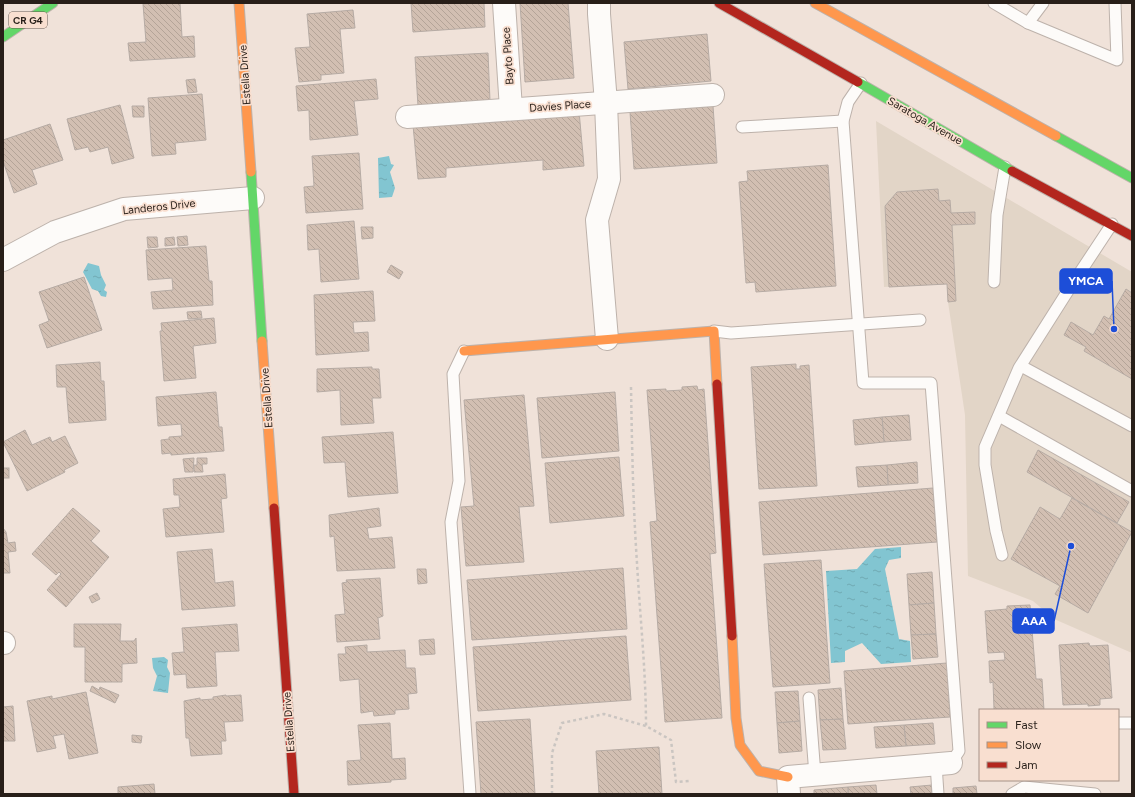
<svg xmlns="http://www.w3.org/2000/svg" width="1135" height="797" viewBox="0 0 1135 797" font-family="Figtree,sans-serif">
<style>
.commercial{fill:#e2d5c7}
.water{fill:url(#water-ripples)}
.building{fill:url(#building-back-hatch);stroke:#b6aba4}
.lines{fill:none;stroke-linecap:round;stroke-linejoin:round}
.lane-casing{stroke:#bdb2ab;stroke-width:13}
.street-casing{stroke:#bdb2ab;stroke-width:24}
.fast-casing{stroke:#bdb2ab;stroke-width:11}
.slow-casing{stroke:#bdb2ab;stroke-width:11}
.jam-casing{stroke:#bdb2ab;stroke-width:11}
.path{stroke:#cac5c1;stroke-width:2.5;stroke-dasharray:3 3;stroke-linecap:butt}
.lane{stroke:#fdfbf9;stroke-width:11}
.street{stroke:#fdfbf9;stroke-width:22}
.fast{stroke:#63d668;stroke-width:9}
.slow{stroke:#ff974d;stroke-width:9}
.jam{stroke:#b3261e;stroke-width:9}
.labels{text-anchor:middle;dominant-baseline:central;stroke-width:3.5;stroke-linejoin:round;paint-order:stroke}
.shield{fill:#f9dfd0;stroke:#675950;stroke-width:1}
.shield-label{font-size:10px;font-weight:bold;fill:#281f19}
.street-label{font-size:11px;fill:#281f19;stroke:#f9dfd0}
.leader{fill:none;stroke:#1d4ed8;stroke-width:1.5}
.callout-dot{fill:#1d4ed8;stroke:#f9dfd0;stroke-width:1.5}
.callout{fill:#1d4ed8;stroke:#1d4ed8;stroke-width:1.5}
.callout-label{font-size:12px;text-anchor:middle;font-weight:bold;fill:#fff}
</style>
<defs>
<pattern id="water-ripples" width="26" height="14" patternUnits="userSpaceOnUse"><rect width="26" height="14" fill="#82c5d1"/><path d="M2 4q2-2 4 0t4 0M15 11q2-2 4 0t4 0" fill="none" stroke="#70a9b3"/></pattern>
<pattern id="building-back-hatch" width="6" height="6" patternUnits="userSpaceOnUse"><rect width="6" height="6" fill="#d2bfb2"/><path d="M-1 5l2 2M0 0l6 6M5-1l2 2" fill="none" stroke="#b4a498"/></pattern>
</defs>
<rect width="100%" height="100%" fill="#f0e2d9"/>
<polygon class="commercial" points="876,121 1132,272 1132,653 1054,619 1033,601 968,576 965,415 948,302 947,284 884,287"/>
<g class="water">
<polygon points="389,156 391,164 394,165 390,172 395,188 392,197 379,198 378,158"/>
<polygon points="88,263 99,266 101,275 106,285 104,290 107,292 106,297 101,296 98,291 92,289 83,272"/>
<polygon points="901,547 901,558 889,560 885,569 899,639 910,641 911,662 881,664 862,643 845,651 845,662 831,663 826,571 857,569 875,549"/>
<polygon points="164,657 168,660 167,667 170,673 168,693 153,691 157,676 153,668 152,658"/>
</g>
<g class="building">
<polygon points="155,3 180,3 182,37 194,36 195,57 130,61 128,43 146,42 143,4"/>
<polygon points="411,3 484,3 485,27 413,32"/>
<polygon points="520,3 568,3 574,78 525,82"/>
<polygon points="353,10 355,28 340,29 344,73 321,75 321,80 299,82 295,48 310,47 307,14"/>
<polygon points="707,34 711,81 628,89 624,42"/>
<polygon points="488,53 490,101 418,106 415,57"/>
<polygon points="195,79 197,92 188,93 186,80"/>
<polygon points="376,79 378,99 354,101 358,135 310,140 309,110 298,111 296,86"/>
<polygon points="202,94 206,140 175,143 176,154 152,156 148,98"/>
<polygon points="120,105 134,158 112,164 108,147 90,152 88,147 75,150 67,119"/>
<polygon points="132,106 144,106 144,117 133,117"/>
<polygon points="713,106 717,163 634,169 630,112"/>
<polygon points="579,111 584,166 543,170 543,160 446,168 446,177 418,179 413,125"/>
<polygon points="50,124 63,160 32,170 37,184 14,193 3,161 3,140"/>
<polygon points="359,153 363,209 306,213 304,187 314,186 312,156"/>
<polygon points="828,165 836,286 756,292 755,282 746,283 739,182 748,181 747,171"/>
<polygon points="938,189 939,201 950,200 951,213 975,212 975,224 952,225 956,301 948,302 947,284 889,287 885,206 897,192"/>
<polygon points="354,221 359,279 321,282 319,249 308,250 307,225"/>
<polygon points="361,227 373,227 373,238 362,239"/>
<polygon points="187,236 188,245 178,246 177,237"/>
<polygon points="147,237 157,237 158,247 148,248"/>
<polygon points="174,237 175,245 165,246 165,238"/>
<polygon points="206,246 209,281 212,281 213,305 153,309 151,292 173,290 172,278 148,280 146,250"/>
<polygon points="391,265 403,272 399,279 387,272"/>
<polygon points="84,277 102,330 47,348 39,325 49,321 39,292"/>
<polygon points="1126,289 1132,293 1132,379 1084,351 1086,347 1064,335 1071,322 1093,335 1104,316 1109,319"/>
<polygon points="373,291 375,321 353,322 354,333 368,332 369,351 316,355 314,295"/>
<polygon points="201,311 202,318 188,319 187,312"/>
<polygon points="214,318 216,343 193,346 196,378 164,381 160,331 162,331 161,323"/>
<polygon points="100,362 101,381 104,381 106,420 69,423 66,387 57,387 56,365"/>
<polygon points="796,364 796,369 800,369 800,366 809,365 817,486 759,489 751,367"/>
<polygon points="372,367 372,369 379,369 381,398 372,398 374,423 341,425 340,390 317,392 317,369"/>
<polygon points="697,386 698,390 704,389 716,553 710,554 722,718 665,722 650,522 657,521 647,390 666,389 666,391 682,390 682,387"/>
<polygon points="216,392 219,427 222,427 224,451 171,455 171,453 162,454 161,440 169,439 169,437 182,436 181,424 158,426 156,397"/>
<polygon points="615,392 619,451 542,458 537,398"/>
<polygon points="524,395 534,506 519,507 524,562 466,566 461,507 474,506 464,400"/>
<polygon points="909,415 911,440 884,442 882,417"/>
<polygon points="882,417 884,442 855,445 853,420"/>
<polygon points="25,430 32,445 50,437 52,442 65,436 78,463 64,470 65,472 27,491 3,442"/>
<polygon points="393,432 398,493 348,497 345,462 324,463 322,437"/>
<polygon points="1038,450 1129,502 1117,523 1027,472"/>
<polygon points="619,457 624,516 550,523 545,463"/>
<polygon points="194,458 193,472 185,472 183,459"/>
<polygon points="197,458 207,458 207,464 202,464 203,472 194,472 194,465 197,465"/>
<polygon points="917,462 918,483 888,485 887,465"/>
<polygon points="887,465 888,485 858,487 856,467"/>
<rect x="3" y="468" width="6" height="10"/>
<polygon points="225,474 227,498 221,499 224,532 166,537 163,509 180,507 179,495 174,495 173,479"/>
<polygon points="933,488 937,542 763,555 759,502"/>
<polygon points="1072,498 1132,532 1088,613 1055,594 1060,586 1011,559 1040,507 1060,519"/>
<polygon points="73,508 100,531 91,541 109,557 66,607 47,590 61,574 59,572 56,575 32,554"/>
<polygon points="379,508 381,526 367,528 369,539 392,537 395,568 337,571 334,536 330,537 329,515"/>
<polygon points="3,528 6,532 8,543 15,542 16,551 8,552 10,573 3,573"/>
<polygon points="212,549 215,583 233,581 235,606 182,610 177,552"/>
<polygon points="821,560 830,683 773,687 764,564"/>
<polygon points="623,568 627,629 472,640 467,580"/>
<polygon points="417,569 426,569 427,583 418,584"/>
<polygon points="932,572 934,603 909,605 907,574"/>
<polygon points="380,578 383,616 378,618 380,639 337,642 335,615 345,614 342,583 347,582 346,580"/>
<polygon points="97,593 100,599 92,603 89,597"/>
<polygon points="934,603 936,634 911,635 909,605"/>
<polygon points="1030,605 1036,679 1042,679 1044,710 994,709 993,682 990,683 989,661 1005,660 1004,652 988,653 985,611 1007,609 1007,606"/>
<polygon points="74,624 121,624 120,641 134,641 136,638 137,663 122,664 122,682 85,682 85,647 74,647"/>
<polygon points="237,624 239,651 215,652 217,686 187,688 186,674 174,675 172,653 184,652 182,628"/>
<polygon points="936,634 938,657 913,659 911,635"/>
<polygon points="626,636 631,700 478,711 473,647"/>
<polygon points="434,639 435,654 420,655 419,640"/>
<polygon points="1089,643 1090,646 1108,645 1112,698 1100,699 1100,705 1088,706 1088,704 1063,705 1059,645"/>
<polygon points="367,645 367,652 405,650 406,668 415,668 417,693 408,694 409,709 395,710 395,714 374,716 373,711 361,713 359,679 340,681 338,654 346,654 345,647"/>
<polygon points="947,663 950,717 848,724 844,671"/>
<polygon points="92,686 99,690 100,687 119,695 115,703 90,691"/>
<polygon points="841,688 843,719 820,720 818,690"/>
<polygon points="798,691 800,721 777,723 775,692"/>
<polygon points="86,692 98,753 69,759 64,734 53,736 56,748 37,752 27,701 52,696 52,699"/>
<polygon points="226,695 226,696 241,695 243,721 224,722 226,741 221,741 222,754 191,756 189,738 186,738 184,701 200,698 200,700 213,699 213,697"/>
<polygon points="13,706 15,741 3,741 3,707"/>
<polygon points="530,719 535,794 481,794 476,722"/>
<polygon points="843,719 846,749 823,750 820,720"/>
<polygon points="800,721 802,751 779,753 777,723"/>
<polygon points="390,723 392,759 405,758 406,779 391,780 391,782 348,785 347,761 361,760 358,725"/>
<polygon points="933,723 935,744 906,746 904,725"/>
<polygon points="904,725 906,746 876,748 874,727"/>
<polygon points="132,735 142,736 141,743 132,742"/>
<polygon points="659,747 662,794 599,794 596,751"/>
<polygon points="154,784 155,794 118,794 118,787"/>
<polygon points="876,785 877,794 848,794 848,787"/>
<polygon points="932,785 932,794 911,794 910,787"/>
<polygon points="976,786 977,794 953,794 953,788"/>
<polygon points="848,787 848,794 814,794 814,790"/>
</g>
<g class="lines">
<defs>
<g id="lane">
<polyline points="994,3 1028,23 1117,60 1115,3"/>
<polyline points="1028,23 1043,3"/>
<polyline points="861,83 848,102 843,121 863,383 931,383 959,751 951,763"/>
<polyline points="742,127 843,121"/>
<polyline points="994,282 997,215 1005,167"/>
<polyline points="714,331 731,333 920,320"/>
<polyline points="464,351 453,374 459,481 451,522 470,794"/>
<polyline points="1021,366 1132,426"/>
<polyline points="999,416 1132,491"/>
<polyline points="1002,555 996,531 985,465 985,447 1019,368 1071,286 1112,224"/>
<polyline points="809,698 815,775"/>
<polyline points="1118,723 1132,723"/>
<polyline points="936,764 938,794"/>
<polyline points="1012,794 1024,787 1095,794"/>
</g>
<g id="street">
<polyline points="504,3 511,109"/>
<polyline points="599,3 599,14 606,103 609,179 597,220 607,339"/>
<polyline points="407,117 713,95"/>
<polyline points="3,260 55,232 124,209 253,198"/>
<polyline points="3,643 4,643"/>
<polyline points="789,794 788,777 951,763"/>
</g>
<g id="fast">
<polyline points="3,37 53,3"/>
<polyline points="858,82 1012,171"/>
<polyline points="1056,136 1132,178"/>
<polyline points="251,172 262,341"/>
</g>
<g id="slow">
<polyline points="239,3 251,172"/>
<polyline points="815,3 1056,136"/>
<polyline points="262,341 274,508"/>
<polyline points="464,351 714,331 717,384"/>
<polyline points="732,636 736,718 740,745 759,771 788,777"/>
</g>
<g id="jam">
<polyline points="719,3 858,82"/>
<polyline points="1012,171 1132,236"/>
<polyline points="717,384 732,636"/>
<polyline points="274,508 294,794"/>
</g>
</defs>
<use href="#lane" class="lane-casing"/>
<use href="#street" class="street-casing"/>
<use href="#fast" class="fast-casing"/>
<use href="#slow" class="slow-casing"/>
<use href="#jam" class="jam-casing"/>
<g class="path">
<path d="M631,387C632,446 633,504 637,563C640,617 646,671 646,726L671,740L676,782L690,781"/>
<polyline points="552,794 552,753 562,723 604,714 646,726"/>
</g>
<use href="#lane" class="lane"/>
<use href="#street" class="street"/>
<use href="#fast" class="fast"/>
<use href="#slow" class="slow"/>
<use href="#jam" class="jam"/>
</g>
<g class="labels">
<rect class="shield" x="9" y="12" width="38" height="16" rx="3"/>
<g class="shield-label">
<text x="28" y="20">CR G4</text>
</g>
<g class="street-label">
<text transform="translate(508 56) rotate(-94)">Bayto Place</text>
<text transform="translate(245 75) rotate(-94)">Estella Drive</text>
<text transform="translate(560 106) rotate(-4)">Davies Place</text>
<text transform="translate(925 121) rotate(30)">Saratoga Avenue</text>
<text transform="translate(159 207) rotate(-6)">Landeros Drive</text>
<text transform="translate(267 398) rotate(-94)">Estella Drive</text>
<text transform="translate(289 722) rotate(-94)">Estella Drive</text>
</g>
</g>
<path class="leader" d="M1114 329L1112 281M1071 546L1054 621"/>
<g class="callout-dot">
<circle cx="1114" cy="329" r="4"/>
<circle cx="1071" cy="546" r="4"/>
</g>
<g class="callout">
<rect x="1060" y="269" width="52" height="24" rx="4"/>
<rect x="1013" y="609" width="41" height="24" rx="4"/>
</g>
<g class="callout-label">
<text x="1086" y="285">YMCA</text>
<text x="1034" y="625">AAA</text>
</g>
<rect width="1135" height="797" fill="none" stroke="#281f19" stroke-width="8"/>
<rect x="979" y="709" width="140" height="72" fill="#f9dfd0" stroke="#a59287"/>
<rect x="987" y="722" width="20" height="6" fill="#63d668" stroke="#a59287"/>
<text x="1015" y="729" font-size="12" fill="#281f19">Fast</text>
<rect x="987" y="742" width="20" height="6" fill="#ff974d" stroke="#a59287"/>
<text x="1015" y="749" font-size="12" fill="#281f19">Slow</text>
<rect x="987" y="762" width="20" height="6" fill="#b3261e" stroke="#a59287"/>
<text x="1015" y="769" font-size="12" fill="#281f19">Jam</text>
</svg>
